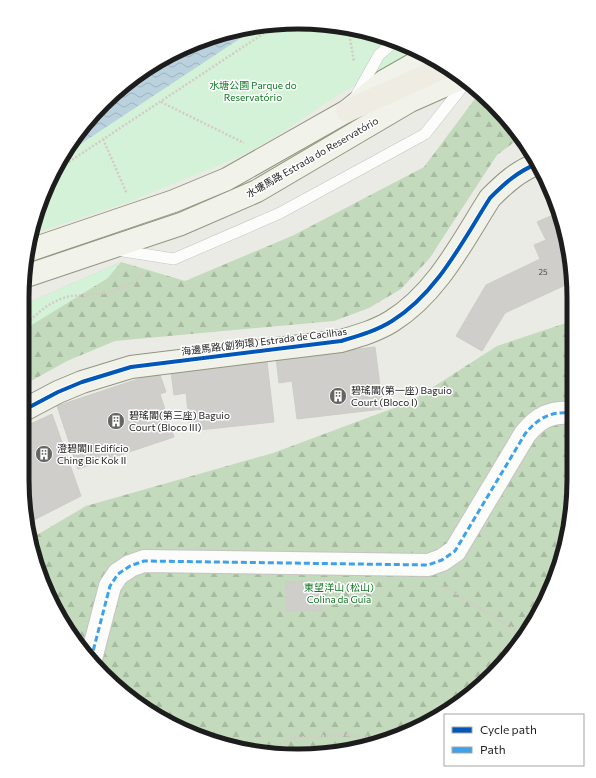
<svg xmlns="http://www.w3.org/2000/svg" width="596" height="778" viewBox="0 0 596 778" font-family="Commissioner,'Noto Sans SC',sans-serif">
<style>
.forest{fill:url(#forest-firs)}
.park{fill:#d4f2d7}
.water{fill:url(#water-waves)}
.building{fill:#d0cecb;stroke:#ceccc7}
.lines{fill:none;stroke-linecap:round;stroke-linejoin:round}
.lane-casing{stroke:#c4c4c2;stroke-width:12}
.street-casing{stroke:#c4c4c2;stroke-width:24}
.secondary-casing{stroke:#90957f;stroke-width:24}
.primary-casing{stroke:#a19b84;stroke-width:24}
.path{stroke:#d5cac6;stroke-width:2.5;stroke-dasharray:2 2;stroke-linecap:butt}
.lane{stroke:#fcfcfb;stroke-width:11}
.street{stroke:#fcfcfb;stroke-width:22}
.secondary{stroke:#f1f3ea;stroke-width:22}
.primary{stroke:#efece4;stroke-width:22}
.quiet{stroke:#3da2ea;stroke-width:3;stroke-dasharray:6 3;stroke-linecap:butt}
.cycleway-casing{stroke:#fff;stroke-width:6}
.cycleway{stroke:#0057b8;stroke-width:4}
.labels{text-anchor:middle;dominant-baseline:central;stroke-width:3;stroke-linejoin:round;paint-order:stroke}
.number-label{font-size:8px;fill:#4a4948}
.park-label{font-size:10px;fill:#0f7723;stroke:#fff}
.street-label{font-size:10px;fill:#1d1d1d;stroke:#fff}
.poi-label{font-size:10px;fill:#1d1d1d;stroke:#fff;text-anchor:start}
.rim{fill:none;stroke:#1d1d1d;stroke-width:5}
</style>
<defs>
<pattern id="forest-firs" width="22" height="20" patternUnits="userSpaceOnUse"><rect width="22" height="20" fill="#c3dabc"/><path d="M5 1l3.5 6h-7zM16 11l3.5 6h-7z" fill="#a7bba1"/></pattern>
<pattern id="water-waves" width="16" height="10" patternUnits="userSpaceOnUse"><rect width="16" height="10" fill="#bad2de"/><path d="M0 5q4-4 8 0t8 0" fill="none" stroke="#9fb4be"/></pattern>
</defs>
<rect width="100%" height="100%" fill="#ebebe6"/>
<g class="forest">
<polygon points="480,92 493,103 521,137 497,155 429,259 401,289 369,308 334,321 115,341 67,361 22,386 23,305 121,262 185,281 294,235 424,167"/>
<polygon points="572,321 572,516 553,585 528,633 493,675 451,710 386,741 316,755 227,747 160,719 103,675 59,618 31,552 30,539 86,506 273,453 410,402 497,346"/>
</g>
<g class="park">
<path d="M298,22L352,27L404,43L418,51L338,95L274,138L239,157L126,203L30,235C34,209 49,178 64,155L259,26Z"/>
<polygon points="121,262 108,278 22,331 23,305"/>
</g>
<polygon class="water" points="259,26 64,155 79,130 145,68 193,43 244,27"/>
<g class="building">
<polygon points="560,212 572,262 572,282 505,313 482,351 456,336 486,285 540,259 534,245 546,240 537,222"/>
<polygon points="375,347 383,409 297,419 292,381 279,383 276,358"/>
<polygon points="267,362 274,422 190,431 186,393 174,395 171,372"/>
<polygon points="159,372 166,392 160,394 174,437 78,469 57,406"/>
<polygon points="52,414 81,496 28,523 22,480 22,428"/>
<rect x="286" y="582" width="35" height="29"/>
</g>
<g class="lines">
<defs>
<g id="lane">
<polyline points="356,96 379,55 395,41"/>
<polyline points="117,250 174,259 280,213 425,134 467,81"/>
</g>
<path id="street" d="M91,659L110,586L118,574L130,566L144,561L428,565L442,560L455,551L525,434C538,418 550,411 572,413"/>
<g id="secondary">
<polyline points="27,251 174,201 227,179 347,111 384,81 428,56"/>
<polyline points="23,277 181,224 257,191 410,101 462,78"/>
<path d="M22,411L58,392L82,382L131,367L341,341C358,336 376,331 392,321C437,293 462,242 490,198C504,184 518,171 537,164"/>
</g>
<polyline id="primary" points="347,111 447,66"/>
</defs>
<use href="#lane" class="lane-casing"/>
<use href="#street" class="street-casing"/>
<use href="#secondary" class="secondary-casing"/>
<use href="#primary" class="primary-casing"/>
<g class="path">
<polyline points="348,27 354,62"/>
<polyline points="161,102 244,143"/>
<polyline points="103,139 127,194"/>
<polyline points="52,173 278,24"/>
<path d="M22,329C35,315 48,302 67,297C73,295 81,296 88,295C113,293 126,290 144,272"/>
<polyline points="442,585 525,636"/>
<polyline points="270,751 290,738 345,735 391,739"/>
</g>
<use href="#lane" class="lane"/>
<use href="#street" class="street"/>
<use href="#secondary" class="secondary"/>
<use href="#primary" class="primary"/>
<path class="quiet" d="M91,659L110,586L118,574L130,566L144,561L428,565L442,560L455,551L525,434C538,418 550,411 572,413"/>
<defs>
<path id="cycleway" d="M22,411L58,392L82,382L131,367L341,341C358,336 376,331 392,321C437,293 462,242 490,198C504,184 518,171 537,164"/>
</defs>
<use href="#cycleway" class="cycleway-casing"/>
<use href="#cycleway" class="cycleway"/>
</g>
<defs>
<symbol id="building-disc" viewBox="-11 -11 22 22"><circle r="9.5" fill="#656563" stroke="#fff"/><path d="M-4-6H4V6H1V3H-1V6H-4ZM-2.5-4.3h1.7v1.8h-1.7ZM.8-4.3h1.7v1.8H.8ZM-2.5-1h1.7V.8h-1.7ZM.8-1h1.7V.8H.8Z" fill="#fff"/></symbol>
</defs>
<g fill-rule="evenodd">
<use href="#building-disc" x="328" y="386" width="20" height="20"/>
<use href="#building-disc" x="106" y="411" width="20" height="20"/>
<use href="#building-disc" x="34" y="444" width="20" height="20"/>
</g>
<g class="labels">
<g class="number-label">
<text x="543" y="272">25</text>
</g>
<g class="park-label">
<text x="253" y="85">水塘公園 Parque do<tspan x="253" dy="12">Reservatório</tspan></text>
<text x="339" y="587">東望洋山 (松山)<tspan x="339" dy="12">Colina da Guia</tspan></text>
</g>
<g class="street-label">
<text transform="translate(312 157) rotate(-30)">水塘馬路 Estrada do Reservatório</text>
<text transform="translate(264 341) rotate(-7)">海邊馬路(劏狗環) Estrada de Cacilhas</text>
</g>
<g class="poi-label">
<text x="351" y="390">碧瑤閣(第一座) Baguio<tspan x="351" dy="12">Court (Bloco I)</tspan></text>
<text x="129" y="415">碧瑤閣(第三座) Baguio<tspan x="129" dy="12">Court (Bloco III)</tspan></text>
<text x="57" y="448">澄碧閣II Edifício<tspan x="57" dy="12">Ching Bic Kok II</tspan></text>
</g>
</g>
<path d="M0 0H596V778H0ZM298 29H298A269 269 0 0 1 567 298V480A269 269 0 0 1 298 749H298A269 269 0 0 1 29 480V298A269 269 0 0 1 298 29Z" fill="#fff" fill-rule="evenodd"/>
<path class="rim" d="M298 29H298A269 269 0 0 1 567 298V480A269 269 0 0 1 298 749H298A269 269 0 0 1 29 480V298A269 269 0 0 1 298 29Z"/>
<rect x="444" y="714" width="140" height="52" fill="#ffffff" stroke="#a5a5a5"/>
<rect x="452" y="727" width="20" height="6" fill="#0057b8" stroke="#a5a5a5"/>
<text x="480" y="734" font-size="12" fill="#1d1d1d">Cycle path</text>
<rect x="452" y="747" width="20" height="6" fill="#3da2ea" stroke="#a5a5a5"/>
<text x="480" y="754" font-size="12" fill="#1d1d1d">Path</text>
</svg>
